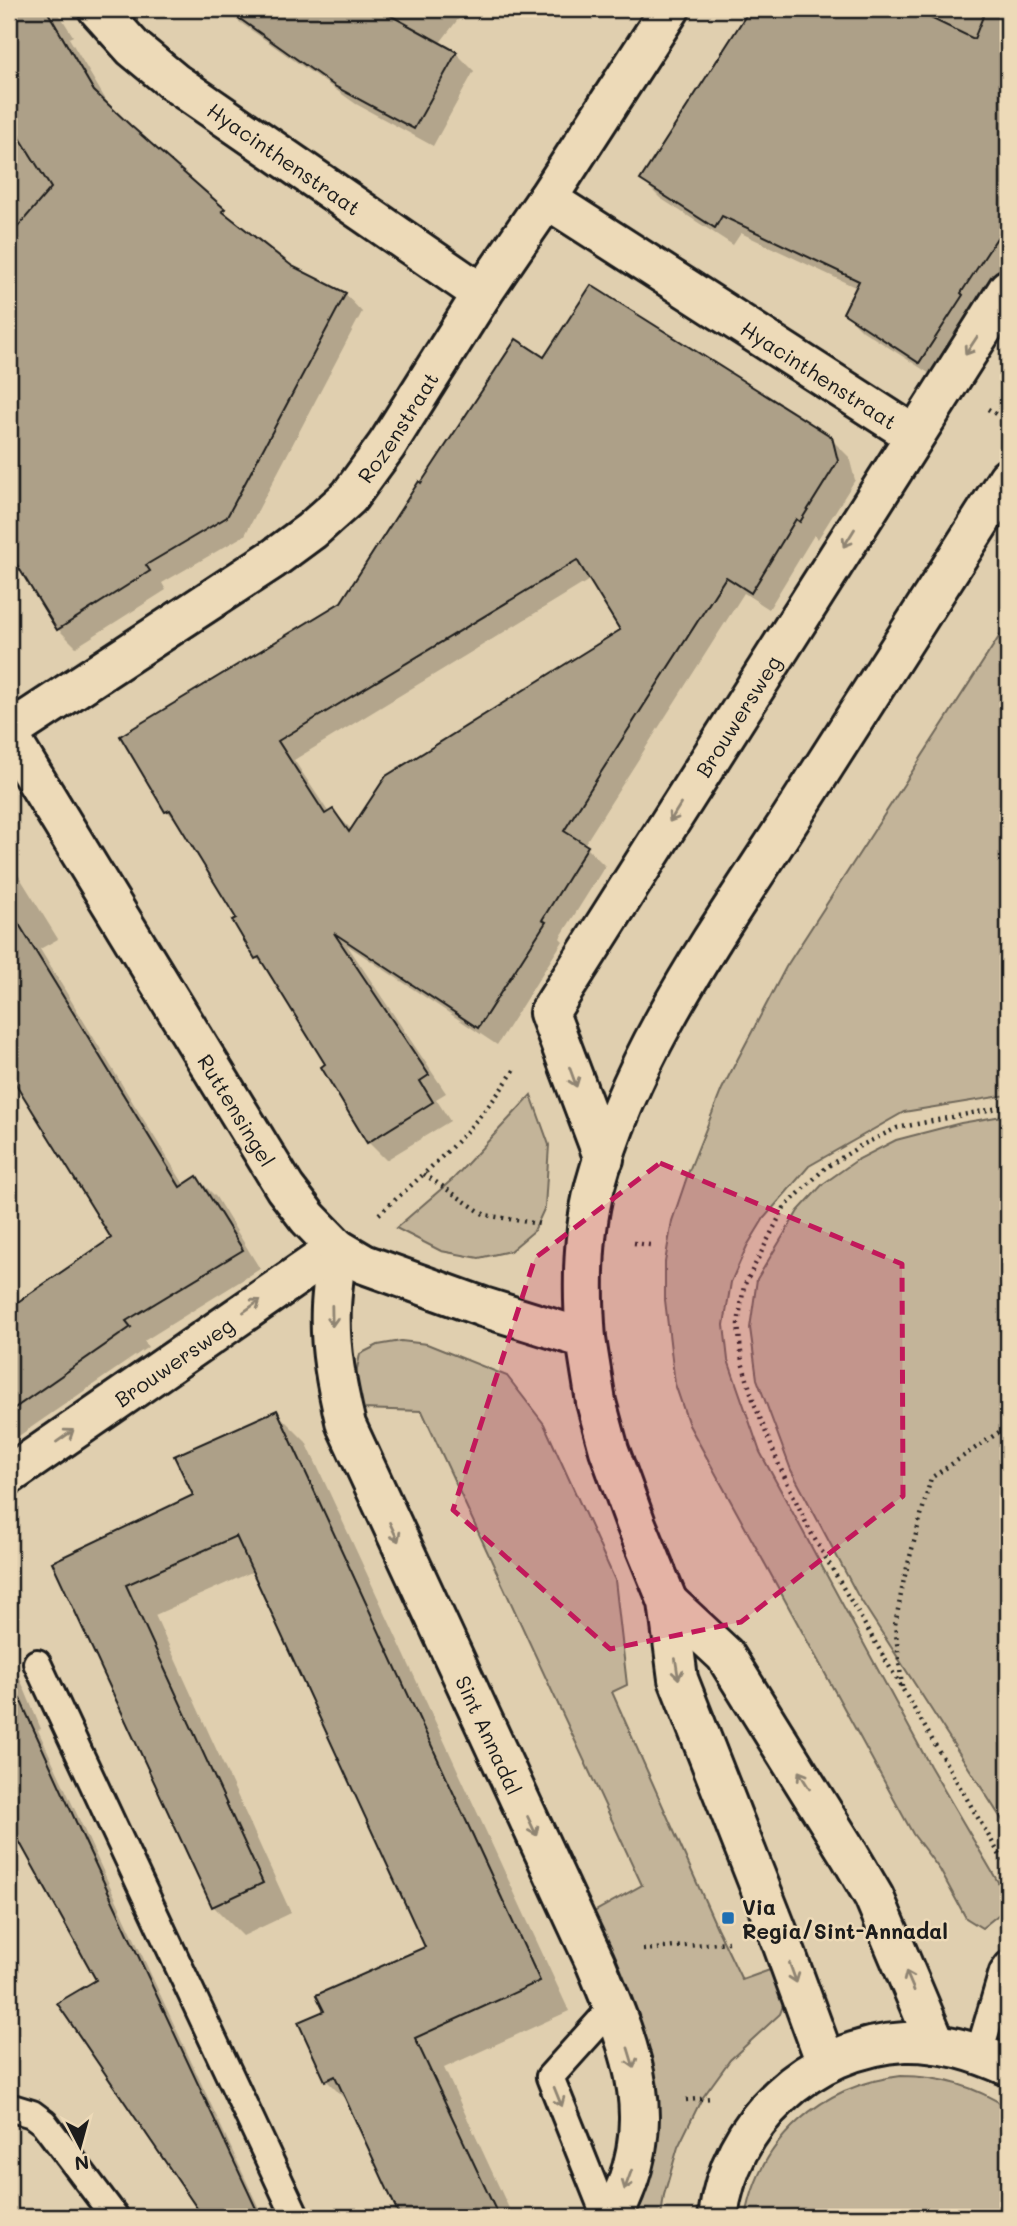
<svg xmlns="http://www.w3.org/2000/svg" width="1017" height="2226" viewBox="0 0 1017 2226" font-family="Mali,sans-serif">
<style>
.green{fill:#c3b499;stroke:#70685a;stroke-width:2}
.shadow{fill:#0003;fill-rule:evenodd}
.building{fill:#ada088;stroke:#1c1c1c;stroke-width:2;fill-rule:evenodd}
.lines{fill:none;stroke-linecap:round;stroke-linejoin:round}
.service-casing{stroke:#1c1c1c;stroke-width:32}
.minor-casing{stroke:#1c1c1c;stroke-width:44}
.tertiary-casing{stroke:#1c1c1c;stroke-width:44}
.secondary-casing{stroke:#1c1c1c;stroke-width:44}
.path{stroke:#1c1c1c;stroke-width:4.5;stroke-dasharray:2 5;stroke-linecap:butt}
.service{stroke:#eddab8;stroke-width:26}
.minor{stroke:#eddab8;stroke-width:38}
.tertiary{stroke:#eddab8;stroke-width:38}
.secondary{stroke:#eddab8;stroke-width:38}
.oneway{stroke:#8f8472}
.marked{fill:#c2185b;fill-opacity:0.2;stroke:#c2185b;stroke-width:5;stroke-dasharray:14 9;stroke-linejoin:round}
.poi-dot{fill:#1f6fb2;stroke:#eddab8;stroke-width:2.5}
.labels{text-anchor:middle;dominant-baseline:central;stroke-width:5;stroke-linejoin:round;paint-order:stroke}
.street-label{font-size:21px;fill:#1c1c1c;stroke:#eddab8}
.poi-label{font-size:21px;font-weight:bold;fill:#1c1c1c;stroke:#eddab8;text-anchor:start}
</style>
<rect width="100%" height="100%" fill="#e0cfaf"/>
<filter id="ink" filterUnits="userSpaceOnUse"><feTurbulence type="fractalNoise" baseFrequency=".0143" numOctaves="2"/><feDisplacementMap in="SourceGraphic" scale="14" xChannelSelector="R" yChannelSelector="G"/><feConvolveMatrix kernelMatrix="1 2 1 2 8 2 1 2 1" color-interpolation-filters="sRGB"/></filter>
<g filter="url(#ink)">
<g class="green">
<polygon points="1008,623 1008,1095 904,1112 809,1166 764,1218 747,1246 731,1282 724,1325 728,1360 760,1452 930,1766 1008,1899 1008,1907 982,1928 966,1918 940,1870 913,1834 689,1425 675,1384 665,1300 665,1262 672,1221 689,1171 722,1089 786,967"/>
<polygon points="531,1095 549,1145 545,1207 534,1231 510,1251 479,1258 441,1251 396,1228 454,1178"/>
<polygon points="1008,1115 1008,1534 1001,1539 1008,1550 1008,1829 857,1594 791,1470 757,1379 750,1328 757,1279 798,1211 823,1184 857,1160 896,1140 961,1123"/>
<polygon points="401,1341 427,1344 507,1376 544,1424 615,1580 627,1685 612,1692 717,1928 742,1980 778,1967 785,2000 780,2014 730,2060 701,2100 678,2147 664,2195 661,2217 627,2217 650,2156 655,2080 641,2026 594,1912 642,1885 422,1411 361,1409 355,1379 360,1354 378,1345"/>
<path d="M901,2076C941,2076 975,2086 1008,2108V2217H746C760,2138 822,2085 901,2076Z"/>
</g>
<g class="shadow">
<polygon points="9,9 56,9 73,36 69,38 110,107 241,228 291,268 345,294 362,312 245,535 162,583 166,590 76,647 58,629 9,548"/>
<polygon points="221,9 466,9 439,44 456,53 474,71 433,146 356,104"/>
<polygon points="751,9 1008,9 1008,266 938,379 863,331 845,313 857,288 741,233 733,245 660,198 642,180"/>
<path d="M545,359L831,439L849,457L855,480L818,539L814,535L769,609L744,593L584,845L605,866L560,938L563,941L497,1045L347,945L446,1093L436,1099L450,1121L386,1160L368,1142L328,1065L271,973L256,958L234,921L238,919L181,826L167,811L343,603L422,485ZM591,579L623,630L352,830L333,811L329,813L294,760Z"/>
<polygon points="9,860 58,939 40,949 132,1101 185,1186 197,1178 216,1197 260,1269 144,1341 148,1347 10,1442 9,1310 114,1238 9,1071"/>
<polygon points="276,1412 306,1442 569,2011 444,2068 513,2217 374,2217 397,2207 350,2104 326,2080 326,2012 427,1947 254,1571 155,1615 291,1913 243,1936 213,1906 55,1563 195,1496"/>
<polygon points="1008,1536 1008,1547 1003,1539"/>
<polygon points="9,1652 41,1729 38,1730 263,2217 205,2217 172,2165 98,1981 59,1911 9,1807"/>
</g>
<g class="building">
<polygon points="9,9 46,9 94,91 130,125 225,209 222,211 292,266 346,293 227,517 146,565 150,571 57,630 9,552 9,237 51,188 9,120"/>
<polygon points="226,9 379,9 457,52 414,129 336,87"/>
<polygon points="750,9 912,9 974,39 986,9 1008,9 1008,221 961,293 963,295 919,363 843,313 859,281 722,216 715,228 640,180"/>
<path d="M591,285L832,437L838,461L800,522L796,519L751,593L726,577L598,777L564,831L588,846L542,920L546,922L478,1028L334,933L429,1075L420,1081L433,1102L367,1143L321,1067L325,1064L259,957L255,959L232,920L236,918L170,810L165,812L120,736L341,602L419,481L421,483L516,339L544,357ZM577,560L620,630L386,776L349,832L333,809L325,814L278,741Z"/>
<polygon points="9,908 180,1187 197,1176 243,1250 126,1321 131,1327 9,1412 9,1308 111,1238 9,1073"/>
<polygon points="277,1410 540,1981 415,2038 499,2217 400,2217 335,2076 325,2081 298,2022 324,2011 316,1995 425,1947 236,1536 126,1585 263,1883 212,1907 52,1562 193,1495 174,1456"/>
<polygon points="9,1675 87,1846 260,2217 203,2217 57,2003 96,1980 9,1823"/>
</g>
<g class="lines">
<defs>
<g id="service">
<polyline points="37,1663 296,2217"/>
<polyline points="979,2053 1003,1972 1008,1965"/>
<polyline points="9,2107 32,2114 44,2123 115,2217"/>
<polyline points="606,2217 550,2077 613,2007"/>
</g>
<g id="minor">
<path id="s1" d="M98,9L133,48L174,82L482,294"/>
<path id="s2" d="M547,199L914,435"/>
<path id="s3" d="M9,732L273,559L311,531L349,497L387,445L482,294L547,199L670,9"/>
<path id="s4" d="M604,1159L549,1013L1008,289"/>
<path id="s5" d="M337,1248C335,1268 332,1288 331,1307C329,1347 337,1387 346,1425L595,1962C633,2053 663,2123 612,2217"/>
<path d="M586,1339C582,1288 582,1236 595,1186C633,1046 723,925 800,804C869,695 939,587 1008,478"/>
<path id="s6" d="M9,1475L337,1248"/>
</g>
<g id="tertiary">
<path id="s7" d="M9,736L285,1188L308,1218L337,1248L364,1264L483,1307L586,1339L596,1402L609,1450L636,1524L668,1602L678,1679L782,1943L826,2063"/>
<polyline points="668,1602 725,1655 850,1856 874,1897 936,2044"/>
</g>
<path id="secondary" d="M718,2217C729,2123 810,2047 905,2042C942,2041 975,2051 1008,2066"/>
</defs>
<use href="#service" class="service-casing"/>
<use href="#minor" class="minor-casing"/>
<use href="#tertiary" class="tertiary-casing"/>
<use href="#secondary" class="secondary-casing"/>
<g class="path">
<polyline points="988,409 1008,422"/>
<polyline points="1008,1106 897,1128 860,1146 825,1168 784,1208 744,1286 738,1324 742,1362 754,1403 779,1465 810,1531 1008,1869"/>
<polyline points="424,1174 485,1215 540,1224"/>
<path d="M379,1214C429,1170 480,1125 516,1067"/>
<polyline points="634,1243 650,1245"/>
<polyline points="902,1687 895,1625 904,1579 931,1478 1008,1426"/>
<polyline points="643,1950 728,1942"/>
<polyline points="686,2100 712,2098"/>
</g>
<use href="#service" class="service"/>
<use href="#minor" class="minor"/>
<use href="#tertiary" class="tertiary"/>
<use href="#secondary" class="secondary"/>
</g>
<defs><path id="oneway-shaft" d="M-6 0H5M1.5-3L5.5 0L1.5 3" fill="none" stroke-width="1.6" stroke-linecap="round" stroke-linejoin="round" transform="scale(1.75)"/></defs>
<g class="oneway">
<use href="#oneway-shaft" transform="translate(971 346) rotate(123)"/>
<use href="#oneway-shaft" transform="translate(849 538) rotate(122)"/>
<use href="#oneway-shaft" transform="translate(675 813) rotate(122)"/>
<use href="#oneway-shaft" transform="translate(573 1077) rotate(70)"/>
<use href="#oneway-shaft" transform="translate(252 1306) rotate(-35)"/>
<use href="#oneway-shaft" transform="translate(332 1316) rotate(89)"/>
<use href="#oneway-shaft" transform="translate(65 1436) rotate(-35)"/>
<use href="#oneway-shaft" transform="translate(394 1532) rotate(65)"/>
<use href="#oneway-shaft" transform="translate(677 1669) rotate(81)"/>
<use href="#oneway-shaft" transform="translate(804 1780) rotate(-122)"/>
<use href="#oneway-shaft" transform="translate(532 1826) rotate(65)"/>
<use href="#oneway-shaft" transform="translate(793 1973) rotate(70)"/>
<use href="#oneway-shaft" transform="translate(910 1981) rotate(-113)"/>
<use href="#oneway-shaft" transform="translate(631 2058) rotate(73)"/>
<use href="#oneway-shaft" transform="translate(558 2097) rotate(68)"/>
<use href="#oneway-shaft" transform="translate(628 2180) rotate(110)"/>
</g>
</g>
<path class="marked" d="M660,1163L902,1264L903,1496L741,1622L610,1649L453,1510L535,1258Z"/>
<rect class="poi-dot" x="721" y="1911" width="14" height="14" rx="3.5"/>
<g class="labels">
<g class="street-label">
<text stroke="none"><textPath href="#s1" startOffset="240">Hyacinthenstraat</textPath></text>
<text stroke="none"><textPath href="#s2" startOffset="324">Hyacinthenstraat</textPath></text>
<text stroke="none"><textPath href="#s3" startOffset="499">Rozenstraat</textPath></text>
<text stroke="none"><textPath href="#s4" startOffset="508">Brouwersweg</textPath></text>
<text stroke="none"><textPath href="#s7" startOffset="438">Ruttensingel</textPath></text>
<text stroke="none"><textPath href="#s6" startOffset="200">Brouwersweg</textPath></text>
<text stroke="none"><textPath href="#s5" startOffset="520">Sint Annadal</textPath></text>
</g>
<g class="poi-label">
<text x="742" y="1906">Via<tspan x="742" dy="24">Regia/Sint-Annadal</tspan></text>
</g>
</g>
<rect width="1017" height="2226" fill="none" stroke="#eddab8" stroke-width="35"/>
<rect x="18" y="18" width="982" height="2191" fill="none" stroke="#1c1c1c" stroke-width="2.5" filter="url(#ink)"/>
<g transform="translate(80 2146) rotate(174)" stroke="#eddab8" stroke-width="5" paint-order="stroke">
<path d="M0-5L12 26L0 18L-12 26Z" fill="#1c1c1c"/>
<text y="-10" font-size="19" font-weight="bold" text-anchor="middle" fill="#1c1c1c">N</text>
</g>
</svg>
